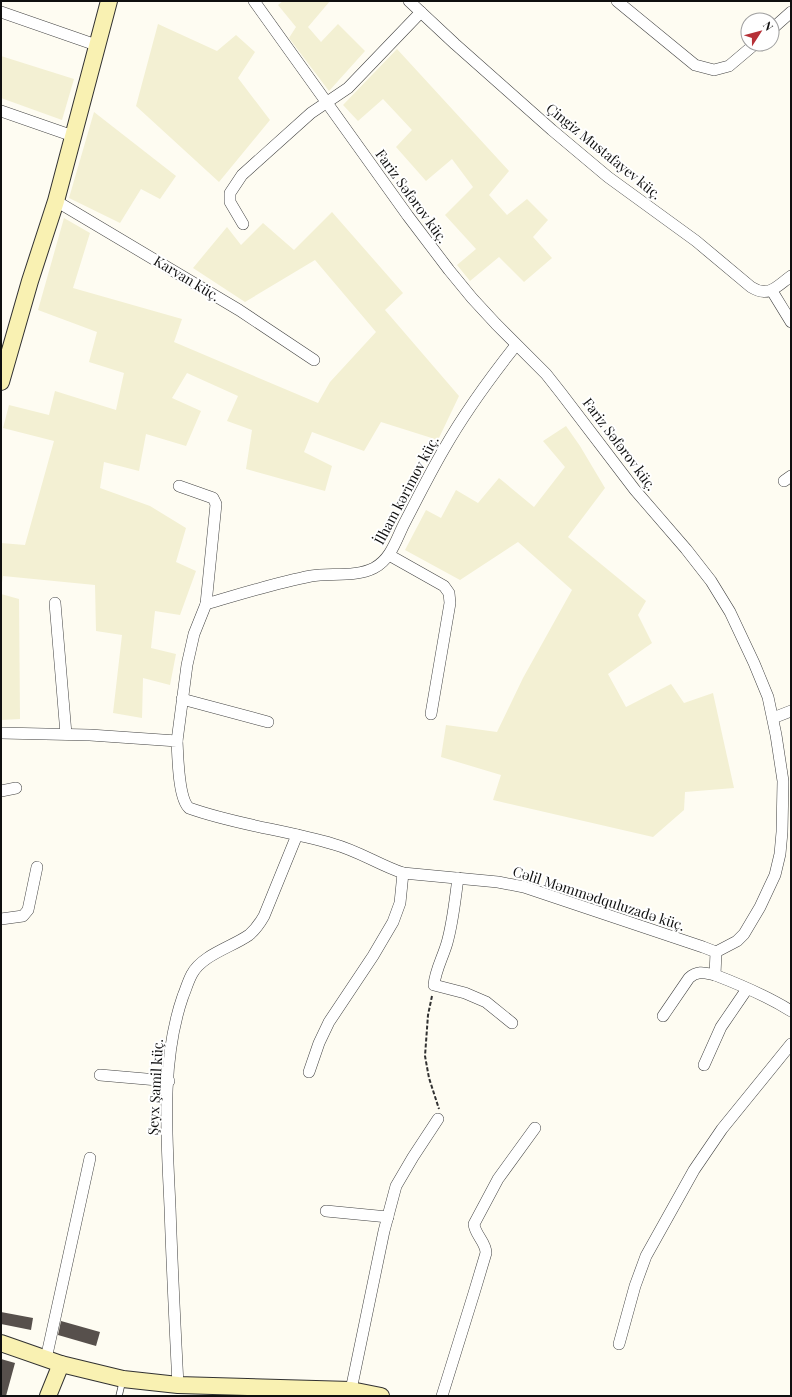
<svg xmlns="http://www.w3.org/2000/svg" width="792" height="1397" viewBox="0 0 792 1397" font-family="'Playfair Display',serif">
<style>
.farmland{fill:#f3f0d3}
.building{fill:#57504c}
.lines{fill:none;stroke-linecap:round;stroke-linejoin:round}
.lane-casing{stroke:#424242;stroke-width:7}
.street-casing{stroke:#424242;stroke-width:12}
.secondary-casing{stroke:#313131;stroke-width:18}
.path{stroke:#313131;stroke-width:2;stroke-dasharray:4 2;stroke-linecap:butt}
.lane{stroke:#fff;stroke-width:5.5}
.street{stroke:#fff;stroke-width:11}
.secondary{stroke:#f9f1b2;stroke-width:16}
.labels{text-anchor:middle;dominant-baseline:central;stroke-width:4;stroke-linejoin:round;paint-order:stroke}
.street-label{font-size:14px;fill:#0f0f0f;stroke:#fff}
</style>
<rect width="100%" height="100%" fill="#fefcf2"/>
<g class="farmland">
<polygon points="283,1 330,1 308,27 321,42 338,24 365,51 329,91 289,38 296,27 278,5"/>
<polygon points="158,24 217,51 236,35 255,52 238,78 270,120 219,182 136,106"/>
<polygon points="397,49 509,171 489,195 507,215 527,199 548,220 533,237 552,258 524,282 499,257 470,281 457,265 476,249 445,215 473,187 452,159 426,181 396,147 412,130 383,99 358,121 343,105"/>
<polygon points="1,56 74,79 62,120 1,98"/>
<polygon points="94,112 176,176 160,199 141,189 120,223 69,198"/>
<polygon points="332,212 403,293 385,310 459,396 438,440 381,422 364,451 312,432 304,452 332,466 325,491 246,469 252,430 227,421 238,396 187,373 172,398 201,411 186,446 146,434 139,471 104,462 100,488 150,506 186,528 176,562 196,571 180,615 155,611 151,648 176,654 170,685 143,678 142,718 113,713 122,635 96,631 95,585 3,576 1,589 1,543 25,545 54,441 3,428 9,405 49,415 55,391 116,410 124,373 89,362 97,332 38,310 64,218 90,233 73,288 182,319 174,342 318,403 330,382 376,332 315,260 245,302 193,268 227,227 241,245 263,223 294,250"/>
<polygon points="566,426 580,446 605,488 568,537 646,601 638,615 652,643 608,674 626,707 671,684 684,703 713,693 734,788 685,792 684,810 653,837 493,800 501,775 441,757 446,725 497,732 523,678 572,590 518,542 460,580 405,550 426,510 441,518 456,490 478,503 499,478 534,507 565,467 543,441"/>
<polygon points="1,594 19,599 20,719 1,720"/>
</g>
<g class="building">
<polygon points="1,1312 33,1318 31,1330 1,1324"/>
<polygon points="61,1321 100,1332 96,1346 58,1335"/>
<polygon points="1,1359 15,1363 6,1396 1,1396"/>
</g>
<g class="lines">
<defs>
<polyline id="lane" points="119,1396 123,1379"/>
<g id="street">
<polyline points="254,1 408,216 449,270 472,298 496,324 546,374 561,393 635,490 686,549 711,581 730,612 754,663 768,697 776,735 783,781 782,832 780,854 775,875 760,907 744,934 737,941 716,952"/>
<path d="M409,1L455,44L552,130L608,177L696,241L751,287C769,298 776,287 791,276"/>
<polyline points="617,1 695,65 714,70 729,66 755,44"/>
<polyline points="1,12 96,45"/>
<polyline points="772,29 791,12"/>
<polyline points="1,111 73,136"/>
<polyline points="56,201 239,310 314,360"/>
<polyline points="243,224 230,202 230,193 242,175 311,113 348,88 421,12"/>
<polyline points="772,291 791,322"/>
<polyline points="784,481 791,476"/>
<polyline points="179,486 213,498 216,504 206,604"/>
<polyline points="389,555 444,586 449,593 450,603 431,714"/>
<polyline points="55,603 66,734"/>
<polyline points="182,699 268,722"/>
<polyline points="773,718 791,711"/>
<path d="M1,733L90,735L177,741C178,756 178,798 189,808C236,825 286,830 333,844C359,851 379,865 403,873L498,882L524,887L703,947L716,952L715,975C741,985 767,996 791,1011"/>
<path d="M177,741L187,665L194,634L206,604C241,594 275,583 311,576C330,573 357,577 374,568C391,559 396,540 404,524C417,499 430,473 444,449C465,412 490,378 516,345"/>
<polyline points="1,791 16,788"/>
<path d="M458,878C455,900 453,922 447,943C443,957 435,971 434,985L465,993L486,1002L512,1023"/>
<polyline points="1,919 23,916 28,910 37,867"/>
<path d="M663,1016L689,978C698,970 705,973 715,975"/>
<polyline points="704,1065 721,1027 747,989"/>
<polyline points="309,1072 319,1043 329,1022 373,956 393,922 400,903 403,873"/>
<polyline points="100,1075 169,1081"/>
<polyline points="326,1211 388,1217"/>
<polyline points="619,1344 635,1286 646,1256 694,1170 722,1129 791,1044"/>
<polyline points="46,1359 90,1158"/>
<path d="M178,1385C175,1326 172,1266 170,1207C167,1138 160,1062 183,996C186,989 188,981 192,974C202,955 232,947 249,935C255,930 260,923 264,916L297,835"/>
<polyline points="351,1390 384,1231 396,1186 413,1157 438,1119"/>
<path d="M442,1396L474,1293L486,1253C486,1242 475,1235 474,1224L498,1179L535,1128"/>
</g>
<g id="secondary">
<polyline points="1,382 30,281 56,201 109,1"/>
<polyline points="1,1343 61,1364 123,1379 178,1385 351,1390 381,1396"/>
<polyline points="48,1396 61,1364"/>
</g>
</defs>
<use href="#lane" class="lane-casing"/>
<use href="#street" class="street-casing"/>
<use href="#secondary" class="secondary-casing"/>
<polyline class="path" points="432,996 428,1015 425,1056 429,1078 439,1109"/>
<use href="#lane" class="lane"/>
<use href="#street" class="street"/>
<use href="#secondary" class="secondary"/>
</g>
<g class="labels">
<g class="street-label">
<text transform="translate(604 151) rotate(39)">Çingiz Mustafayev küç.</text>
<text transform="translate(412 196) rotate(54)">Fariz Səfərov küç.</text>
<text transform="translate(187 278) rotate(31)">Karvan küç.</text>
<text transform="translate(620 444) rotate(53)">Fariz Səfərov küç.</text>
<text transform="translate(406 490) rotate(-62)">İlham kərimov küç.</text>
<text transform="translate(599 898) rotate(18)">Cəlil Məmmədquluzadə küç.</text>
<text transform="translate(155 1087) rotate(-87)">Şeyx Şamil küç.</text>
</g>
</g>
<rect width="792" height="1397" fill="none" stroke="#0f0f0f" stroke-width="4"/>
<g transform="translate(760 32) rotate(54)"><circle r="19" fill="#ffffff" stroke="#9f9f9f"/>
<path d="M0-3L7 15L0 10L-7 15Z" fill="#b63037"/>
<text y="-6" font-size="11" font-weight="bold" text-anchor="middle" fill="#0f0f0f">N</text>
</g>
</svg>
